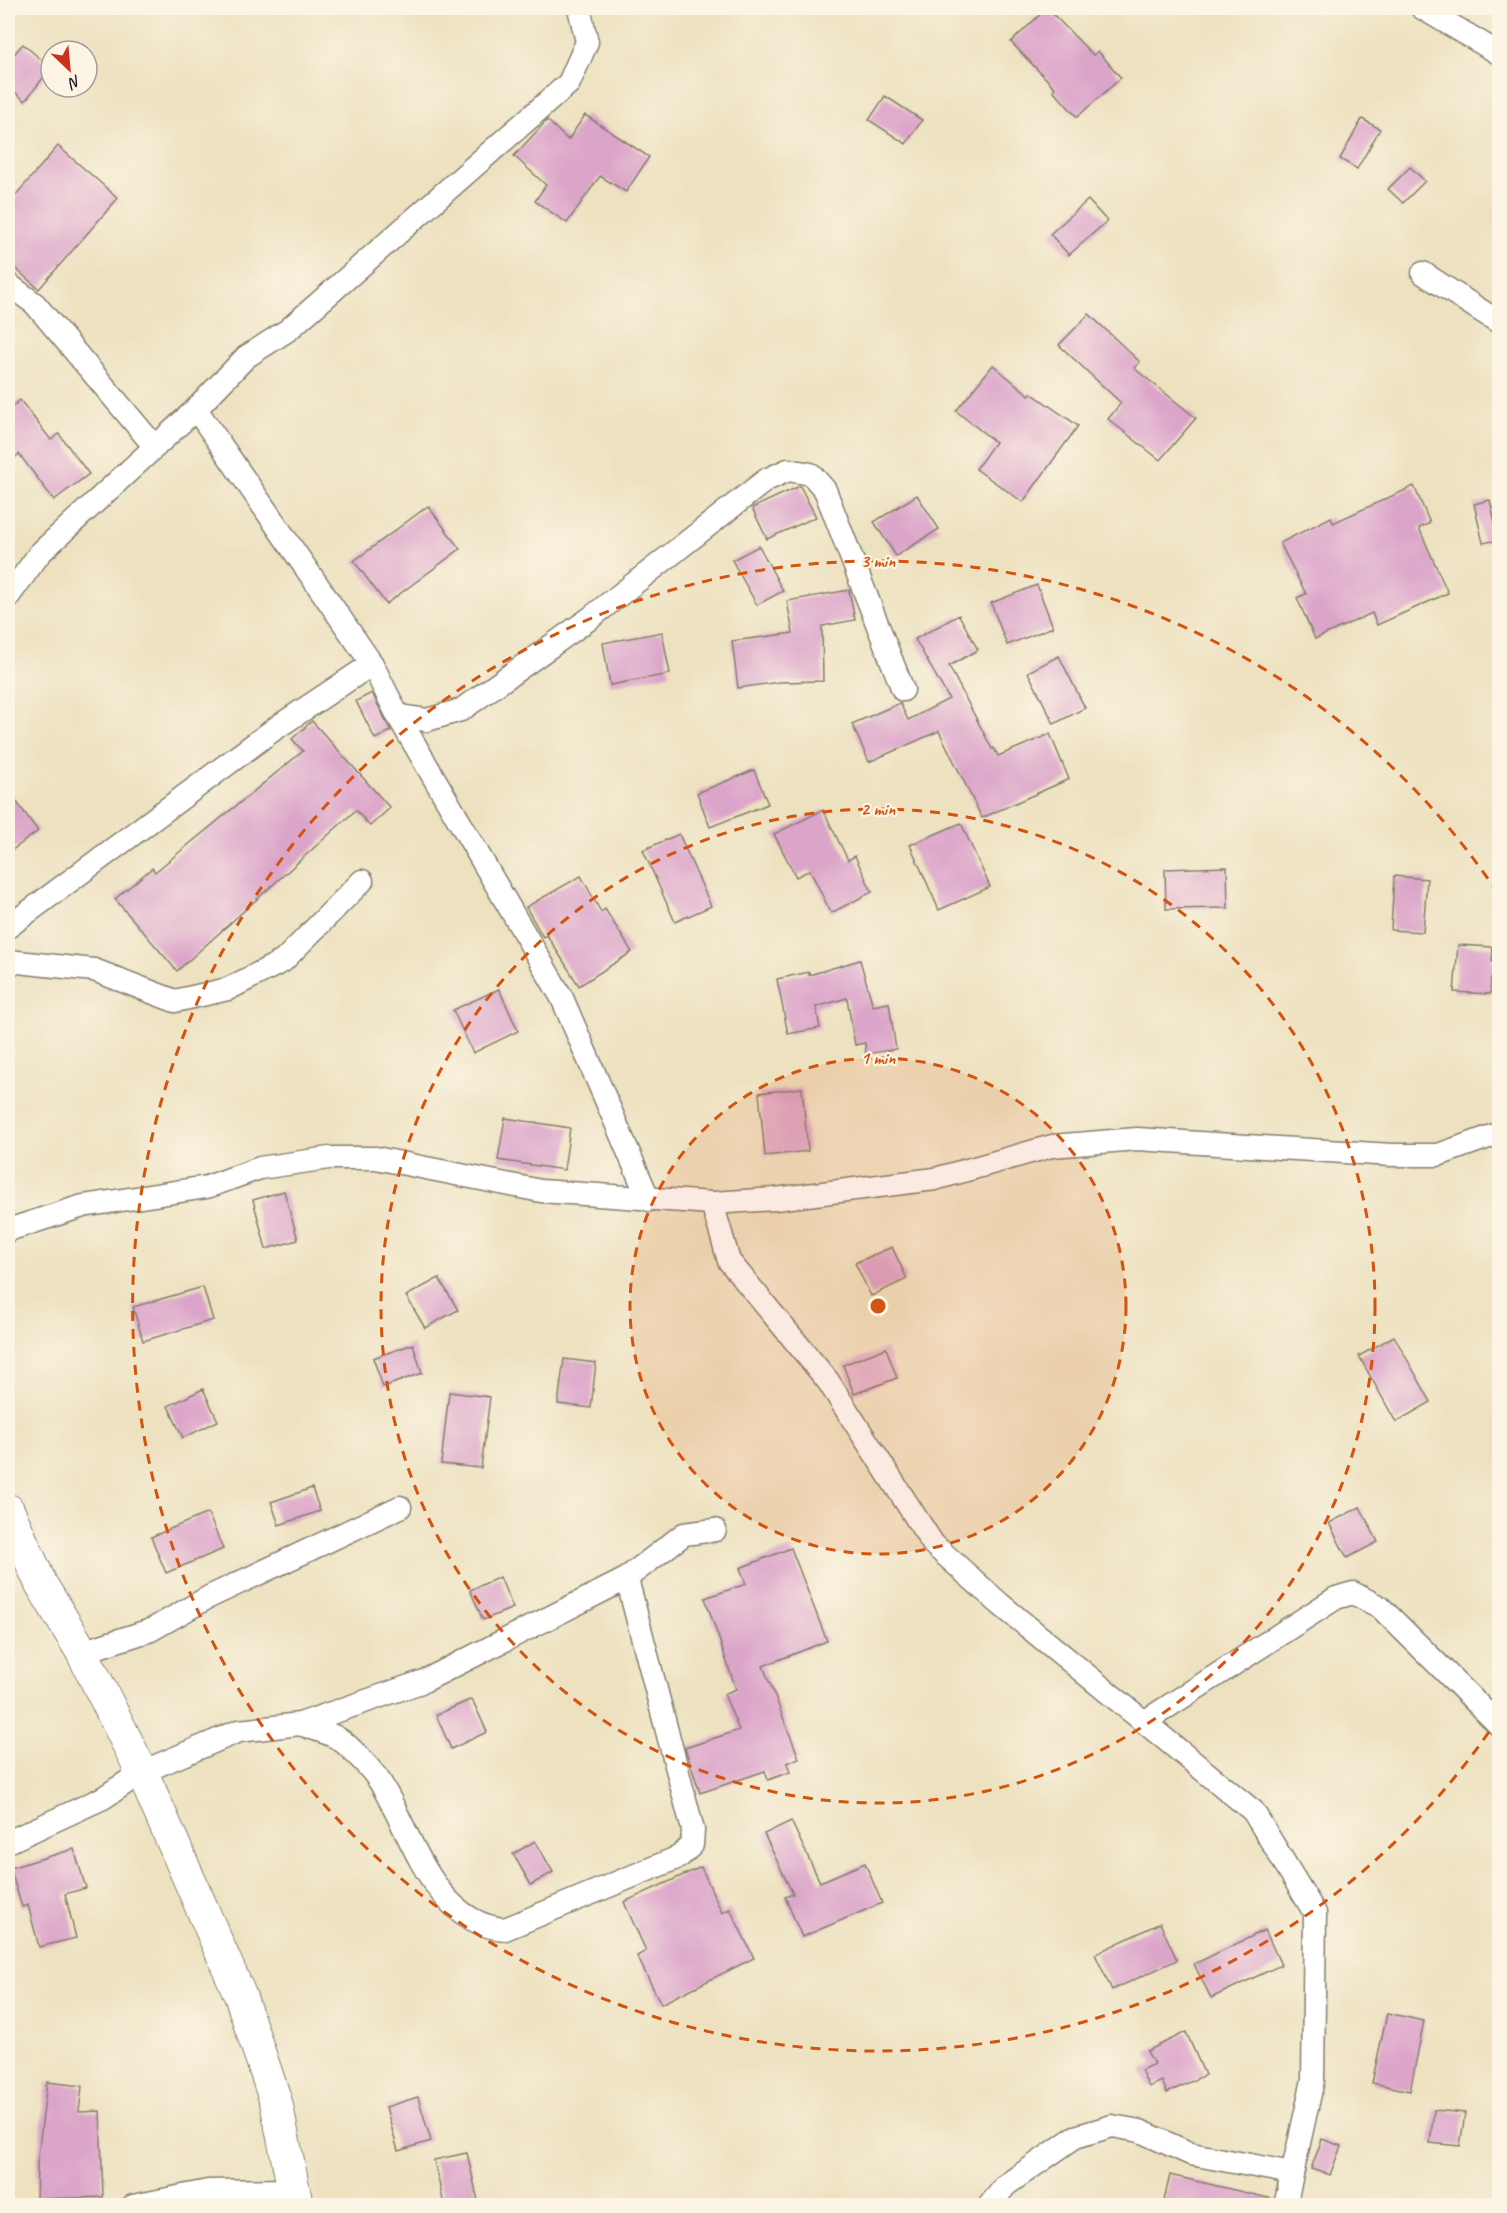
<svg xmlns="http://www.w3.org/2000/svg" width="1507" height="2213" viewBox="0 0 1507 2213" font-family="Caveat,sans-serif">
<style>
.building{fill:#dba4c9}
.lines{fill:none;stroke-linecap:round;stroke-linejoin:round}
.street-casing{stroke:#847e6e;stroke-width:25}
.secondary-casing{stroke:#847e6e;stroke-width:34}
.street{stroke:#fff;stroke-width:22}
.secondary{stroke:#fff;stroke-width:32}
.ring{fill:none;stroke:#d4530e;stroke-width:3;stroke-dasharray:10 8}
.centre{fill:#d4530e;stroke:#fcf5e5;stroke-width:3}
.ring-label{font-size:18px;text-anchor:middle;font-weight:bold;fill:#d4530e;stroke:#fcf5e5;stroke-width:4.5;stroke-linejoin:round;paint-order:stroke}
</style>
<rect width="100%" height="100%" fill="#fcf5e5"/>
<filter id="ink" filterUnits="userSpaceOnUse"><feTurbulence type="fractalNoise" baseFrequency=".0167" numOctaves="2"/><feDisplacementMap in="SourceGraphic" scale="12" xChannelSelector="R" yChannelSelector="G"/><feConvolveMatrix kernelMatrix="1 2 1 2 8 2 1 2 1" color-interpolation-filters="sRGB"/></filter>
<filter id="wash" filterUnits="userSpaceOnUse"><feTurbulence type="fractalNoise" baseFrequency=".008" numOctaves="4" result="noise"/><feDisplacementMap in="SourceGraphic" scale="24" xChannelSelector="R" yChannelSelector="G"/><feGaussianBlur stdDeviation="1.35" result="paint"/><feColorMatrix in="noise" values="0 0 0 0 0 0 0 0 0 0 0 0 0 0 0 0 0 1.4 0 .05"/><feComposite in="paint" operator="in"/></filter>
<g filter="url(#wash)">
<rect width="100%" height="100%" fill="#ede1c0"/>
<g id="blocks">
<g class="building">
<polygon points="1047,8 1093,55 1098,51 1121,78 1077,117 1053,90 1055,88 1011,42"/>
<polygon points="23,44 51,68 25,101 8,86 8,61"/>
<polygon points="885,96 922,120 906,144 869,120"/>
<polygon points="585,115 649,157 626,192 600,176 567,223 535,201 546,185 514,156 547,120 568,140"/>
<polygon points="1362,119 1380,129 1357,169 1340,159"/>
<polygon points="58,146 118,198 39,289 8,262 8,204"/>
<polygon points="1410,167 1425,181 1403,203 1388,189"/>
<polygon points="1088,200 1107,221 1069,255 1050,234"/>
<polygon points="1089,314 1140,362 1134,368 1196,418 1160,460 1108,419 1121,403 1059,345"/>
<polygon points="993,365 1029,395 1031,393 1078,426 1023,502 976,469 995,442 956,411"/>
<polygon points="20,400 51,440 59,434 89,474 54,500 19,454 8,464 8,410"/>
<polygon points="800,486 816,517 767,539 752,508"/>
<polygon points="1414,486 1430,523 1419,528 1448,593 1377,625 1372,613 1315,639 1297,598 1306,594 1280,543 1331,517 1333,523"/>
<polygon points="917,495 939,529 896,556 874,522"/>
<polygon points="1490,500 1499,540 1483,543 1474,504"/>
<polygon points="428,506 460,549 386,604 354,561"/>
<polygon points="759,546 783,591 757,605 732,560"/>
<polygon points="1037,585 1053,627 1007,645 991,603"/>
<polygon points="849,590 855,620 822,626 823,681 780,682 738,688 732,641 793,633 787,601"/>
<polygon points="959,615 978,650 949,666 992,749 994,748 998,756 1050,734 1069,779 982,818 939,731 869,762 852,724 900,703 908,720 949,699 915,639"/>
<polygon points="662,632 670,674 610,685 603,643"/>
<polygon points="1059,656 1085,708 1054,724 1028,672"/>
<polygon points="372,693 391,731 375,739 356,701"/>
<polygon points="312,721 390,808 370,826 356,810 177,971 115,899 152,868 155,872 303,751 292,739"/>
<polygon points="754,770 768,804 710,827 697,793"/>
<polygon points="8,790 38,831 8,853"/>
<polygon points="823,810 848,860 855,856 872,892 831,913 810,870 796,877 774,834"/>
<polygon points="961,823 990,887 939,910 910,845"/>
<polygon points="679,834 711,906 675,922 643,850"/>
<polygon points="1227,867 1228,908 1166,909 1165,869"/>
<polygon points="581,876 601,912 605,909 632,952 579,986 547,935 543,937 526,907"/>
<polygon points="1394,876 1427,879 1423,932 1391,930"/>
<polygon points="1458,945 1493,947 1492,962 1498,962 1497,978 1491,978 1490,994 1454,992"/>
<polygon points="860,960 873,1006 889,1003 896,1049 866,1054 865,1043 855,1045 847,998 816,1007 820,1028 788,1034 777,979 809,972 809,975"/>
<polygon points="499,989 518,1031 473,1053 453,1010"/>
<polygon points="802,1088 808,1151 765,1156 759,1093"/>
<polygon points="505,1118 570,1128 564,1170 498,1160"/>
<polygon points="284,1191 298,1240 266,1249 253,1200"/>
<polygon points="892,1247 907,1279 871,1296 855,1263"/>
<polygon points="439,1278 458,1310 425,1328 406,1296"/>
<polygon points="203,1287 213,1320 143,1341 133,1307"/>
<polygon points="1394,1336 1431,1402 1396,1422 1359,1356"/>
<polygon points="413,1344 422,1373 383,1387 373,1358"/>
<polygon points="886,1348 897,1378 854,1394 843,1365"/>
<polygon points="564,1359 596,1363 591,1408 558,1404"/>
<polygon points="203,1389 218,1421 183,1438 168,1406"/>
<polygon points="449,1392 490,1397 481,1468 441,1464"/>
<polygon points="312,1488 320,1511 279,1525 271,1502"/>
<polygon points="1360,1507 1378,1542 1347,1558 1329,1523"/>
<polygon points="208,1513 223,1549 166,1573 151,1537"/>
<polygon points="791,1548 827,1641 763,1666 799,1758 787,1763 790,1772 768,1780 765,1771 700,1793 685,1748 739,1730 724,1694 736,1689 705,1598 746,1584 740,1568"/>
<polygon points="500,1577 513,1608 483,1620 470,1590"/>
<polygon points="472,1699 487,1732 451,1749 436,1715"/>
<polygon points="791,1821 820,1882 865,1863 882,1903 802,1937 785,1897 793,1894 764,1834"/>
<polygon points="535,1841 553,1872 531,1885 513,1854"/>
<polygon points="74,1849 86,1888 65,1894 76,1938 39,1947 28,1905 22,1907 10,1868"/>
<polygon points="701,1867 722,1913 730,1909 754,1958 661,2004 637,1956 646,1951 624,1902"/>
<polygon points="1160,1923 1177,1960 1112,1990 1095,1954"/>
<polygon points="1265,1930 1281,1965 1211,1998 1194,1964"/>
<polygon points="1387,2013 1424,2021 1410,2091 1372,2083"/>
<polygon points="1186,2032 1205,2075 1167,2093 1162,2081 1149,2087 1141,2070 1154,2064 1147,2051"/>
<polygon points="47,2082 82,2086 79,2112 100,2111 103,2197 36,2199 37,2164"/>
<polygon points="418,2097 431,2141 398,2151 386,2107"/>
<polygon points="1434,2110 1465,2113 1460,2146 1430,2143"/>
<polygon points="1322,2139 1341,2146 1330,2175 1311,2169"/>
<polygon points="467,2153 479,2205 444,2205 434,2160"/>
<polygon points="1170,2175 1273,2199 1272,2205 1163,2205"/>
</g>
</g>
</g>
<g filter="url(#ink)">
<use href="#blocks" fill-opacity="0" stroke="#847e6e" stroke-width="1.5"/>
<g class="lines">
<defs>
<g id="street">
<polyline points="1422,8 1500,54"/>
<polyline points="1423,273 1500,323"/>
<polyline points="8,284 35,304 155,447"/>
<polyline points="196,409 372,664 398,716 562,998 649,1200"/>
<polyline points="8,597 40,553 196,409 246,357 288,330 569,83 587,42 579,8"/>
<polyline points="398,716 427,720 461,710 589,619 766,480 788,470 811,474 825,490 903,690"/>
<polyline points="8,927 276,728 372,664"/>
<polyline points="8,961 94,970 175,1001 228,989 283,961 362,881"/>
<polyline points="712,1203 729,1261 828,1381 933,1544 1000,1604 1253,1811 1315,1913 1313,2080 1285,2206"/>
<polyline points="8,1230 83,1206 207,1187 260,1168 329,1158 376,1158 541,1191 712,1203 775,1199 935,1179 1052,1146 1137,1139 1392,1155 1438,1155 1500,1133"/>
<polyline points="82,1652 151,1630 209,1597 400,1507"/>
<polyline points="1144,1722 1336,1598 1353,1593 1380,1607 1500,1726"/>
<path d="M300,1724C313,1729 328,1732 339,1739C349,1745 374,1772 380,1782C412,1834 434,1924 505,1929L679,1857L692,1845L693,1830L627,1579"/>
<polyline points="8,1842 103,1798 142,1772 239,1731 300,1724 424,1681 624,1580 684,1534 715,1530"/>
<polyline points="133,2206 208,2191 295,2190"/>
<polyline points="989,2206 1006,2185 1075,2137 1112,2126 1140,2131 1191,2154 1292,2173"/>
</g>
<polyline id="secondary" points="8,1510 41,1584 82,1652 142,1772 240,1995 276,2102 297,2206"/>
</defs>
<use href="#street" class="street-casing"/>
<use href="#secondary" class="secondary-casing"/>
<use href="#street" class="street"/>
<use href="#secondary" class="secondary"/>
</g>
</g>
<circle cx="878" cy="1306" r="248" fill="#d4530e" fill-opacity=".12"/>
<g class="ring">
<circle cx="878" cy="1306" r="248"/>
<circle cx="878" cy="1306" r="497"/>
<path d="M1499 1717A745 745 0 1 1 1499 895"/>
</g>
<circle cx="878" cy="1306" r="9" class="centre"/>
<g class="ring-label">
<text x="878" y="567">3 min</text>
<text x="878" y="815">2 min</text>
<text x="878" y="1064">1 min</text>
</g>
<rect width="1507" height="2213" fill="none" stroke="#fcf5e5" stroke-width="30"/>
<g transform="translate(69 69) rotate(154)"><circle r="28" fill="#fcf5e5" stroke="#a29e95" stroke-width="1.5"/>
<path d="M0-4.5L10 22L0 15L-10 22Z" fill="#c8321e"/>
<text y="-9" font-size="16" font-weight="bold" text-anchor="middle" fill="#1c1c1c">N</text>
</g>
</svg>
